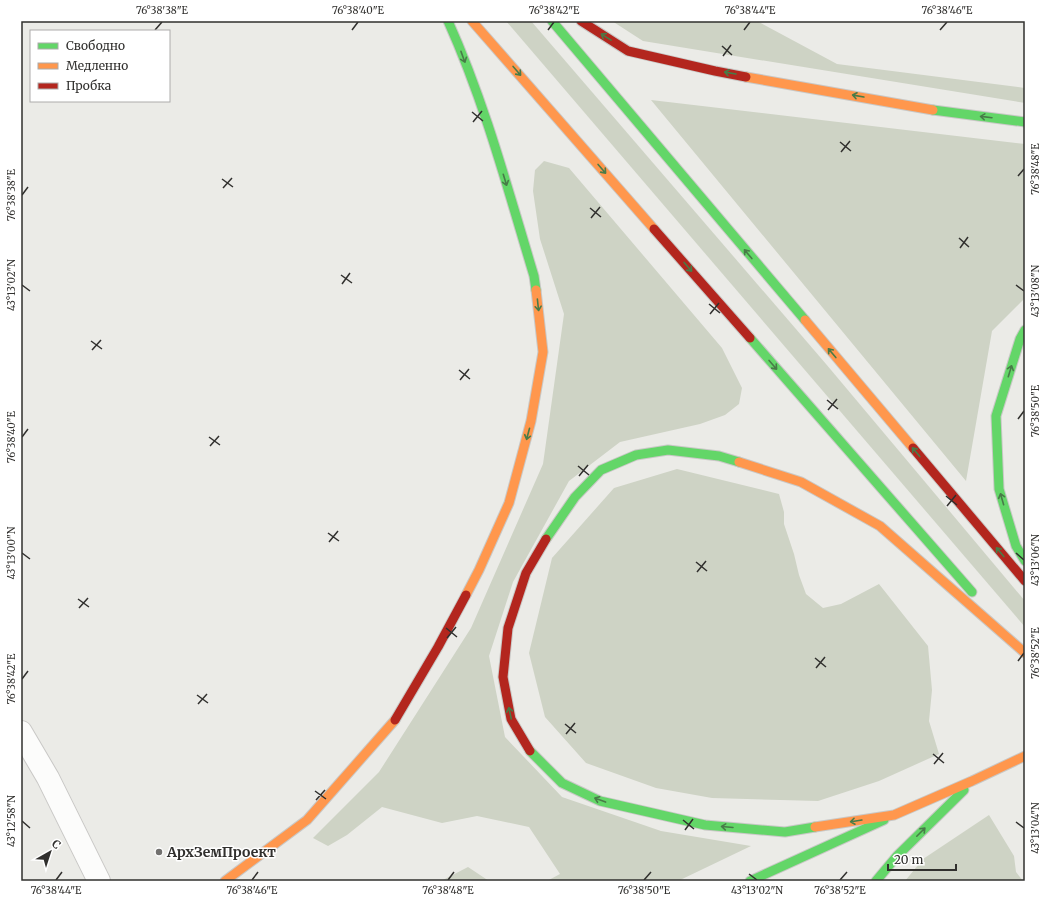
<svg xmlns="http://www.w3.org/2000/svg" width="1046" height="902" viewBox="0 0 1046 902" font-family="Merriweather,serif">
<style>
.green{fill:#ced3c5}
.lines{fill:none;stroke-linecap:round;stroke-linejoin:round}
.street-casing{stroke:#c9c8c6;stroke-width:24}
.fast-casing{stroke:#c9c8c6;stroke-width:11}
.slow-casing{stroke:#c9c8c6;stroke-width:11}
.jam-casing{stroke:#c9c8c6;stroke-width:11}
.street{stroke:#fcfcfb;stroke-width:22}
.fast{stroke:#63d668;stroke-width:9}
.slow{stroke:#ff974d;stroke-width:9}
.jam{stroke:#b3261e;stroke-width:9}
.oneway{stroke:#487b48}
.ticks{fill:none;stroke:#31302e;stroke-width:1.5}
.poi-dot{fill:#72716f;stroke:#fff;stroke-width:1.5}
.labels{text-anchor:middle;dominant-baseline:central;stroke-width:3;stroke-linejoin:round;paint-order:stroke}
.poi-label{font-size:14px;font-weight:bold;fill:#31302e;stroke:#fff;text-anchor:start}
.neatline{fill:none;stroke:#31302e;stroke-width:1.5}
.ticks-label{font-size:10px;text-anchor:middle;fill:#31302e}
</style>
<rect width="100%" height="100%" fill="#ebebe7"/>
<g class="green">
<polygon points="506,21 531,21 826,364 1025,601 1025,627"/>
<polygon points="612,21 757,21 837,64 1025,88 1025,103 643,41"/>
<polygon points="651,100 1025,144 1025,298 992,331 966,481"/>
<polygon points="544,161 569,168 722,348 742,388 739,404 725,415 700,424 620,442 569,481 513,582 489,656 505,737 562,797 661,831 751,846 678,881 547,881 560,874 529,827 477,816 442,823 382,807 347,835 328,846 313,838 379,772 471,628 543,464 564,314 540,239 533,191 535,170"/>
<polygon points="677,469 779,494 784,512 784,524 794,554 799,575 806,594 823,608 841,604 879,584 928,646 932,690 929,721 939,754 879,781 818,801 712,798 656,788 586,763 545,717 529,653 552,558 614,488"/>
<polygon points="989,815 1014,856 1016,872 1023,881 905,881 923,859"/>
<polygon points="468,867 489,881 441,881"/>
</g>
<g class="lines">
<defs>
<polyline id="street" points="21,732 48,778 99,881"/>
<g id="fast">
<path d="M448,21C485,103 508,190 534,276L536,290"/>
<polyline points="552,21 805,320"/>
<polyline points="933,110 1025,122"/>
<polyline points="1025,330 1020,339 996,416 999,489 1016,546 1025,561"/>
<polyline points="750,338 972,592"/>
<polyline points="546,539 575,497 601,470 636,455 668,450 719,456 739,462"/>
<polyline points="530,751 562,783 600,801 705,825 785,832 815,827"/>
<polyline points="750,881 884,820"/>
<polyline points="876,881 897,856 964,790"/>
</g>
<g id="slow">
<polyline points="472,21 654,229"/>
<polyline points="746,77 933,110"/>
<polyline points="805,320 913,448"/>
<polyline points="739,462 801,482 880,526 1025,653"/>
<polyline points="466,595 479,570 509,503 531,421 543,352 536,290"/>
<polyline points="815,827 894,815 972,781 1025,756"/>
<polyline points="225,881 307,820 395,720"/>
</g>
<g id="jam">
<polyline points="581,21 628,51 715,71 746,77"/>
<polyline points="654,229 750,338"/>
<polyline points="913,448 1025,581"/>
<polyline points="395,720 438,647 466,595"/>
<polyline points="530,751 511,719 503,677 508,628 526,573 546,539"/>
</g>
</defs>
<use href="#street" class="street-casing"/>
<use href="#fast" class="fast-casing"/>
<use href="#slow" class="slow-casing"/>
<use href="#jam" class="jam-casing"/>
<use href="#street" class="street"/>
<use href="#fast" class="fast"/>
<use href="#slow" class="slow"/>
<use href="#jam" class="jam"/>
</g>
<defs><path id="oneway-shaft" d="M-6 0H5M1.5-3L5.5 0L1.5 3" fill="none" stroke-width="1.6" stroke-linecap="round" stroke-linejoin="round"/></defs>
<g class="oneway">
<use href="#oneway-shaft" transform="translate(606 37) rotate(-148)"/>
<use href="#oneway-shaft" transform="translate(463 57) rotate(70)"/>
<use href="#oneway-shaft" transform="translate(517 71) rotate(49)"/>
<use href="#oneway-shaft" transform="translate(730 73) rotate(-170)"/>
<use href="#oneway-shaft" transform="translate(858 96) rotate(-170)"/>
<use href="#oneway-shaft" transform="translate(986 117) rotate(-173)"/>
<use href="#oneway-shaft" transform="translate(602 169) rotate(49)"/>
<use href="#oneway-shaft" transform="translate(505 180) rotate(73)"/>
<use href="#oneway-shaft" transform="translate(748 254) rotate(-130)"/>
<use href="#oneway-shaft" transform="translate(688 267) rotate(49)"/>
<use href="#oneway-shaft" transform="translate(538 305) rotate(84)"/>
<use href="#oneway-shaft" transform="translate(832 353) rotate(-130)"/>
<use href="#oneway-shaft" transform="translate(773 365) rotate(49)"/>
<use href="#oneway-shaft" transform="translate(1010 371) rotate(-73)"/>
<use href="#oneway-shaft" transform="translate(528 434) rotate(105)"/>
<use href="#oneway-shaft" transform="translate(916 452) rotate(-130)"/>
<use href="#oneway-shaft" transform="translate(1002 499) rotate(-106)"/>
<use href="#oneway-shaft" transform="translate(1000 552) rotate(-130)"/>
<use href="#oneway-shaft" transform="translate(510 713) rotate(-102)"/>
<use href="#oneway-shaft" transform="translate(600 800) rotate(-160)"/>
<use href="#oneway-shaft" transform="translate(856 821) rotate(171)"/>
<use href="#oneway-shaft" transform="translate(727 827) rotate(-175)"/>
<use href="#oneway-shaft" transform="translate(921 832) rotate(-45)"/>
</g>
<path class="ticks" d="M155,30L162,22M352,30L358,22M548,30L554,22M744,30L750,22M940,30L947,22M722,46L732,55M723,56L731,45M472,112L483,121M473,122L482,111M840,142L851,151M841,152L850,141M1018,176L1024,169M222,179L233,187M223,188L232,178M22,195L28,187M590,208L601,217M591,218L600,207M959,238L969,247M960,248L968,237M341,275L352,283M342,284L350,273M22,285L30,291M1016,285L1024,291M709,304L720,313M710,314L719,303M91,341L102,349M92,350L101,340M459,370L470,379M460,380L469,369M827,400L838,409M828,410L837,399M1018,419L1024,411M22,437L28,429M209,437L220,445M210,446L219,436M578,466L589,475M579,476L588,465M946,496L957,505M947,506L956,495M328,533L339,541M329,542L338,531M22,553L30,559M1016,553L1024,560M696,562L707,571M697,572L706,561M78,599L89,607M79,608L88,598M446,628L457,637M447,638L456,627M815,658L826,667M1018,661L1024,653M816,668L825,657M22,679L28,671M197,695L208,703M198,704L207,694M565,724L576,733M566,734L575,723M933,754L944,763M934,764L943,753M315,791L326,799M316,800L325,790M683,820L694,829M22,821L30,828M1016,822L1024,828M685,830L693,819M749,874L757,880M56,880L62,872M252,880L258,872M448,880L454,872M644,880L651,872M840,880L847,872"/>
<circle class="poi-dot" cx="159" cy="852" r="4"/>
<g class="labels">
<g class="poi-label">
<text x="167" y="852">АрхЗемПроект</text>
</g>
</g>
<rect width="1046" height="902" fill="none" stroke="#ffffff" stroke-width="44"/>
<rect x="30" y="30" width="140" height="72" fill="#ffffff" stroke="#adacab"/>
<rect x="38" y="43" width="20" height="6" fill="#63d668" stroke="#adacab"/>
<text x="66" y="50" font-size="12" fill="#31302e">Свободно</text>
<rect x="38" y="63" width="20" height="6" fill="#ff974d" stroke="#adacab"/>
<text x="66" y="70" font-size="12" fill="#31302e">Медленно</text>
<rect x="38" y="83" width="20" height="6" fill="#b3261e" stroke="#adacab"/>
<text x="66" y="90" font-size="12" fill="#31302e">Пробка</text>
<g transform="translate(50 852) rotate(39)" stroke="#ffffff" stroke-width="3" paint-order="stroke">
<path d="M0-3L7 15L0 10L-7 15Z" fill="#31302e"/>
<text y="-6" font-size="11" font-weight="bold" text-anchor="middle" fill="#31302e">С</text>
</g>
<path d="M888 864v6h68v-6" fill="none" stroke="#31302e" stroke-width="2"/>
<text x="894" y="864" font-size="12" fill="#31302e" stroke="#ffffff" stroke-width="3" paint-order="stroke">20 m</text>
<rect x="22" y="22" width="1002" height="858" class="neatline"/>
<g class="ticks-label">
<text x="162" y="14">76°38'38"E</text>
<text x="358" y="14">76°38'40"E</text>
<text x="554" y="14">76°38'42"E</text>
<text x="750" y="14">76°38'44"E</text>
<text x="947" y="14">76°38'46"E</text>
<text transform="translate(1035 169) rotate(-90)" y="4">76°38'48"E</text>
<text transform="translate(11 195) rotate(-90)" y="4">76°38'38"E</text>
<text transform="translate(11 285) rotate(-90)" y="4">43°13'02"N</text>
<text transform="translate(1035 291) rotate(-90)" y="4">43°13'08"N</text>
<text transform="translate(1035 411) rotate(-90)" y="4">76°38'50"E</text>
<text transform="translate(11 437) rotate(-90)" y="4">76°38'40"E</text>
<text transform="translate(11 553) rotate(-90)" y="4">43°13'00"N</text>
<text transform="translate(1035 560) rotate(-90)" y="4">43°13'06"N</text>
<text transform="translate(1035 653) rotate(-90)" y="4">76°38'52"E</text>
<text transform="translate(11 679) rotate(-90)" y="4">76°38'42"E</text>
<text transform="translate(11 821) rotate(-90)" y="4">43°12'58"N</text>
<text transform="translate(1035 828) rotate(-90)" y="4">43°13'04"N</text>
<text x="56" y="894">76°38'44"E</text>
<text x="252" y="894">76°38'46"E</text>
<text x="448" y="894">76°38'48"E</text>
<text x="644" y="894">76°38'50"E</text>
<text x="757" y="894">43°13'02"N</text>
<text x="840" y="894">76°38'52"E</text>
</g>
</svg>
